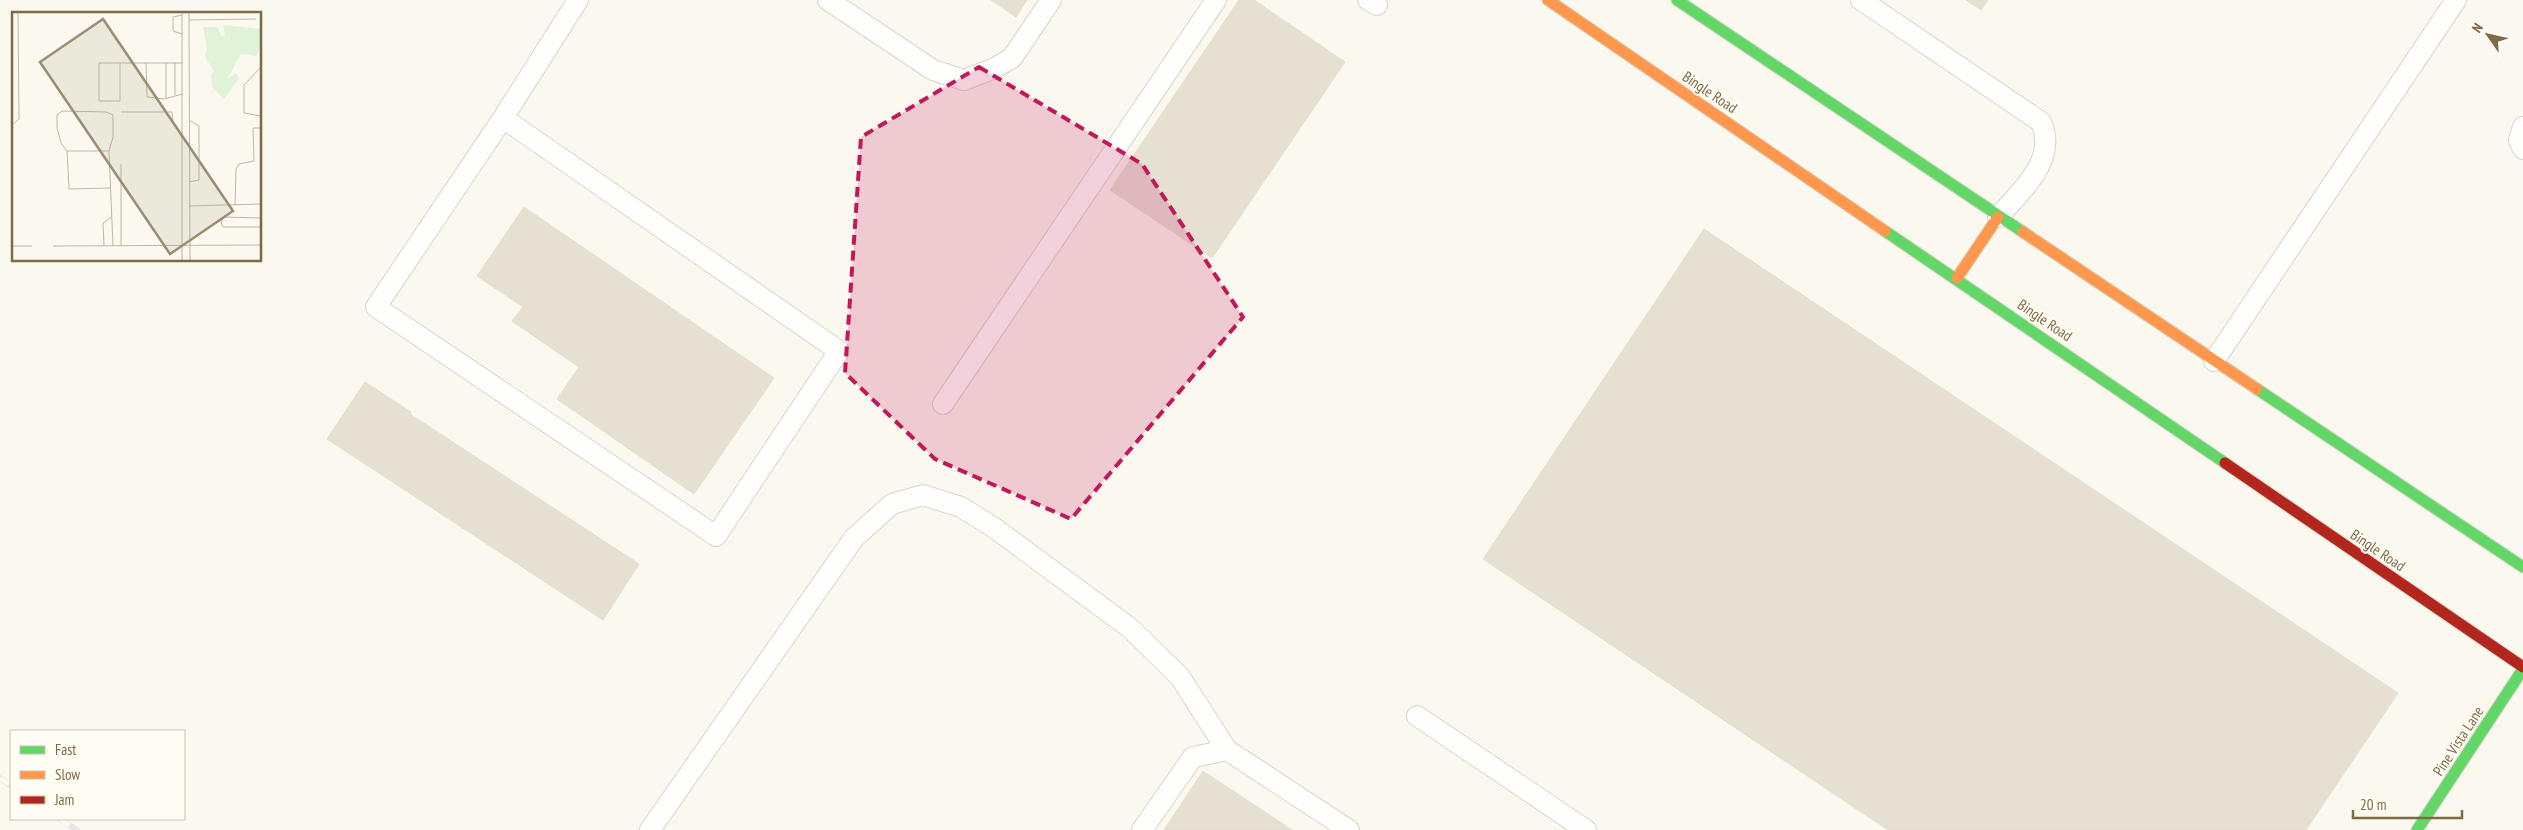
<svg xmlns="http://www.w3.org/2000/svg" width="2523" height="830" viewBox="0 0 2523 830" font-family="'PT Sans Narrow',sans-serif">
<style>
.building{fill:#e5e0d2;stroke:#e4ded0}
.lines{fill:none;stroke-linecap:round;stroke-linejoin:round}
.lane-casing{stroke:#dad5cb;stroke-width:22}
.fast-casing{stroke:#dad5ca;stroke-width:13}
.slow-casing{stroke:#dad5ca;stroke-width:13}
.jam-casing{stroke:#dad5ca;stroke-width:13}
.lane{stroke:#fefefd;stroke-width:20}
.fast{stroke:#63d668;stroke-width:11}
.slow{stroke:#ff974d;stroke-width:11}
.jam{stroke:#b3261e;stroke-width:11}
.rail-casing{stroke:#e7e4e7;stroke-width:5.5}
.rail{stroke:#fffdf3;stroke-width:4;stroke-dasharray:11;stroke-linecap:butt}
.marked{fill:#c2185b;fill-opacity:0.2;stroke:#c2185b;stroke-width:4;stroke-dasharray:10 6;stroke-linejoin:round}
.labels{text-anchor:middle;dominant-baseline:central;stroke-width:4;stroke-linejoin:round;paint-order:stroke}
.street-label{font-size:15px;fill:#7e6a49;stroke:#fffdf3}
.inset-road{fill:none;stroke:#c1b6a3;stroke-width:1}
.view{fill:#9c8d72;fill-opacity:0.15;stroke:#9c8d72;stroke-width:2.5}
.inset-edge{fill:none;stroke:#7e6a49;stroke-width:2.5}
</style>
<rect width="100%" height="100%" fill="#faf8ef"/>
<g class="building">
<polygon points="991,0 1027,0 1016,17"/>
<polygon points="1239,0 1254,0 1345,62 1212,258 1110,190"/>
<polygon points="1966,0 1988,0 1981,10"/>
<polygon points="524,207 774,378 694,494 557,399 579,367 512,321 523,307 477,276"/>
<polygon points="1704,229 2398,693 2306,830 1888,830 1483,559"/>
<polygon points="365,382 411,412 410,414 639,564 603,620 327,439"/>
<polygon points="1203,771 1292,830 1164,830"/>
</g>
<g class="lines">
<defs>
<g id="lane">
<polyline points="828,0 933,70 964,80 995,68 1012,58 1051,0"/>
<polyline points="1368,0 1377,5"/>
<path d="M1861,0L2041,122C2058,160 2021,191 1998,217"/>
<polyline points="503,118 839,351 716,536 376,307 503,118 578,0"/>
<polyline points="2523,127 2519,140 2523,149"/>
<polyline points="2214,361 2456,0"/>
<polyline points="943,404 1216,0"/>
<polyline points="1417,716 1586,830"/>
<polyline points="650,830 854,538 892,504 923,495 961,507 993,527 1130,628 1180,677 1227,750"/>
<polyline points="1142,830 1193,757 1227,750 1349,830"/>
</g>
<g id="fast">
<polyline points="1677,0 2023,232"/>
<polyline points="1885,231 2225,463"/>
<polyline points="2257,389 2523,567"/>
<polyline points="2417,830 2523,669"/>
</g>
<g id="slow">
<polyline points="1548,0 1885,231"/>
<polyline points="2023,232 2257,389"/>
<polyline points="1957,278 1998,217"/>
</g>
<polyline id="jam" points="2225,463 2523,667"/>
</defs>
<use href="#lane" class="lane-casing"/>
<use href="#fast" class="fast-casing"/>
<use href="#slow" class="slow-casing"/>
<use href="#jam" class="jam-casing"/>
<use href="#lane" class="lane"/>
<use href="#fast" class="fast"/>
<use href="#slow" class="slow"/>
<use href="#jam" class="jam"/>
<defs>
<g id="rail">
<polyline points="0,778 11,786"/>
<polyline points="60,819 77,830"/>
</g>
</defs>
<use href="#rail" class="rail-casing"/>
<use href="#rail" class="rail"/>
</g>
<path class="marked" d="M979,67L1142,164L1243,317L1071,519L935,459L845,373L861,137Z"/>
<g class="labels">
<g class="street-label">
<text transform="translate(1710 92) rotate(34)">Bingle Road</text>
<text transform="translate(2045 320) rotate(34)">Bingle Road</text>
<text transform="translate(2378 550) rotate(34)">Bingle Road</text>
<text transform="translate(2458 741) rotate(-57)">Pine Vista Lane</text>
</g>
</g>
<g transform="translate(12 12)">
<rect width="249" height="249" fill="#faf8ef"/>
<path d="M211,13L249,17V35L244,44L229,42L215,67L224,61L227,66L212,87L200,74L199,63L202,59L193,45L195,36L191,15H205L210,25L213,22Z" fill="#e0f3d8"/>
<path class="inset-road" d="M177,1L178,248M170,3L161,5V19L170,22M177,8L244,7M108,51V89H87V51H171M134,51L135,85L152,87L171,82M154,51V86M163,51V83M249,55L232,73V101L249,104M109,100H160L161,112M0,113L7,107L6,1M55,139L49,131L45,116V103L50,99L94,100L101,103V125L97,139M177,170L187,168V114L177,108M98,176L57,177L55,139H97L101,234M223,193L224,157L227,152L242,149L241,116H249M177,194L249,192M249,206L212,205L209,210L211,215H249M0,234H20M41,234L249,233M92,234L91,211L100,205M109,234V152M170,248V1"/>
<path class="view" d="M91,7L221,199L158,242L28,50Z"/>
<rect width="249" height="249" class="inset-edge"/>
</g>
<rect x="10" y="730" width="175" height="90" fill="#fffdf3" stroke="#cbc2af"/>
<rect x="20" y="746" width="25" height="8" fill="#63d668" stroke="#cbc2af"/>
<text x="55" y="755" font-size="15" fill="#7e6a49">Fast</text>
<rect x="20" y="771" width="25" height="8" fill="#ff974d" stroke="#cbc2af"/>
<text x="55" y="780" font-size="15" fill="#7e6a49">Slow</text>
<rect x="20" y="796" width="25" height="8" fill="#b3261e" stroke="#cbc2af"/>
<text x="55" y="805" font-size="15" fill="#7e6a49">Jam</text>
<g transform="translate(2488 35) rotate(304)" stroke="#fffdf3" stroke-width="4" paint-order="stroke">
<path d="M0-4L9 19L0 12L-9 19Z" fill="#7e6a49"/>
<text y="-8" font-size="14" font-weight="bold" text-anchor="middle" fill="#7e6a49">N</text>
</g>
<path d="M2353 810v8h109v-8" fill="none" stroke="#7e6a49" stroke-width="2.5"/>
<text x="2360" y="810" font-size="15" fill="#7e6a49" stroke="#fffdf3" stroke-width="4" paint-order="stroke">20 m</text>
</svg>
